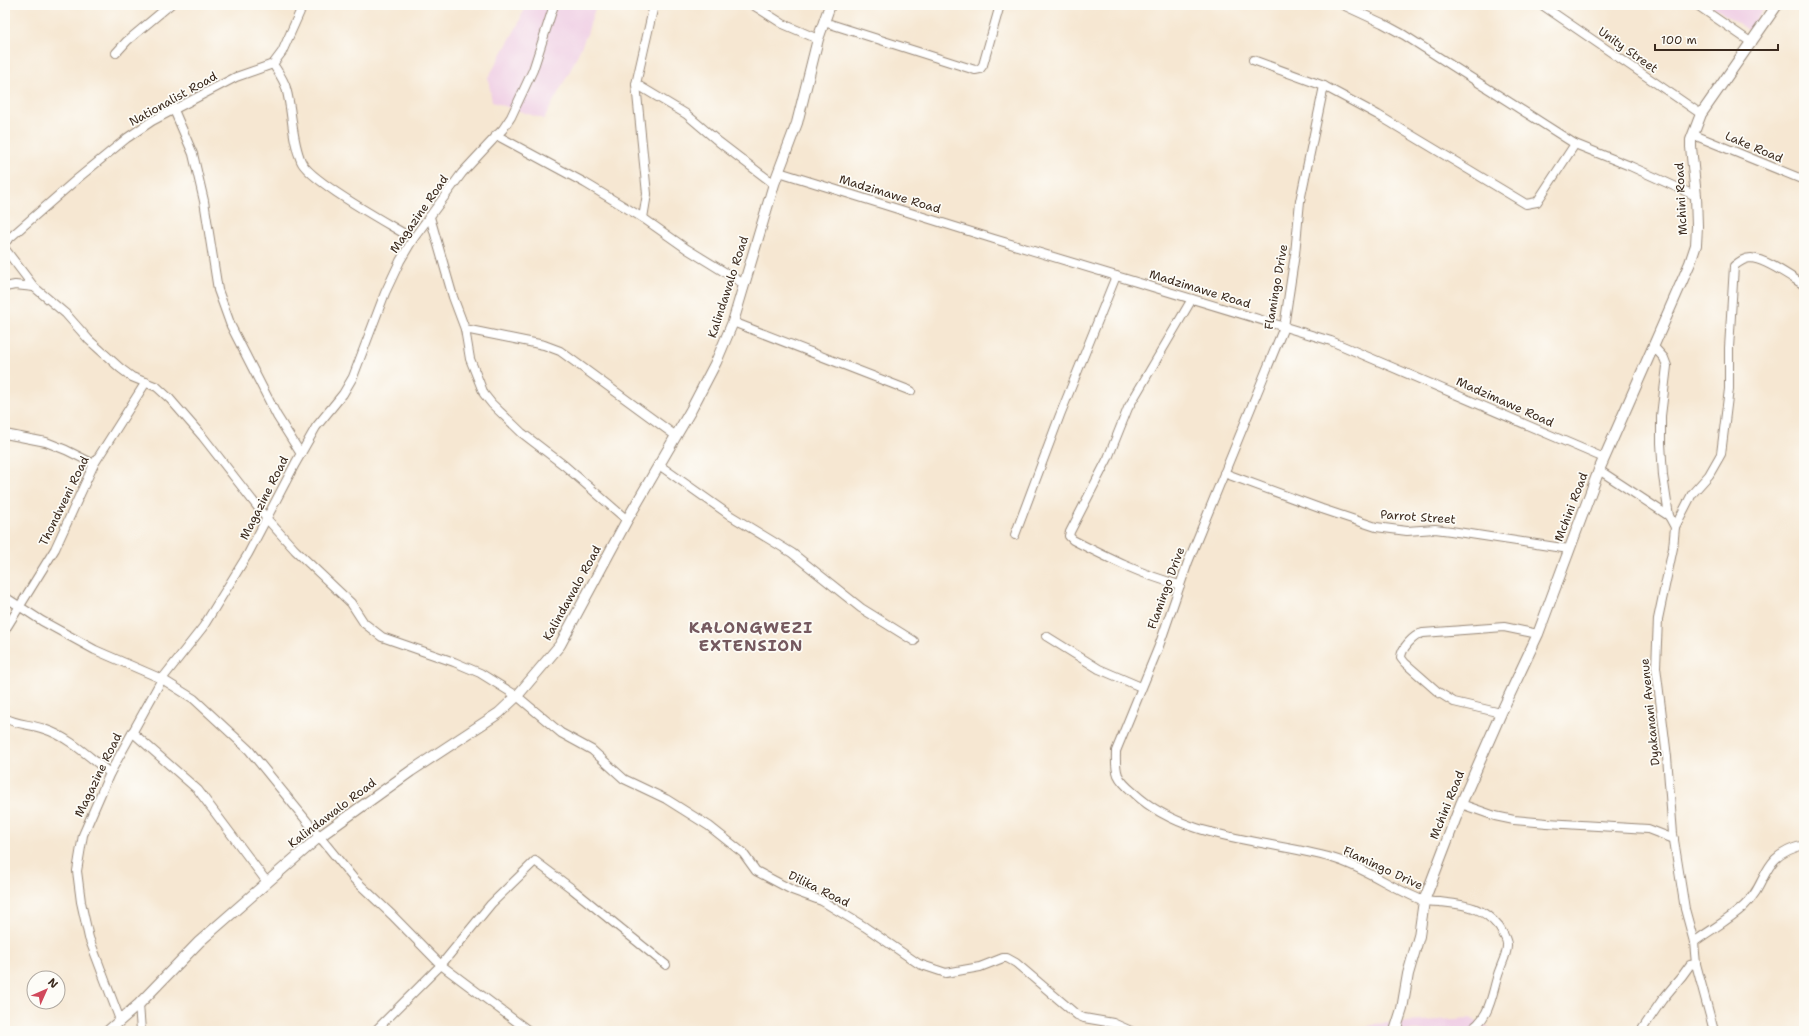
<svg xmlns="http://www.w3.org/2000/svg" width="1809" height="1036" viewBox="0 0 1809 1036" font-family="'Shantell Sans',sans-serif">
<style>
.built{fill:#f0d0e5}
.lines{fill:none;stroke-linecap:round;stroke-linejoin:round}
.minor-casing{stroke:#988878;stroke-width:10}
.tertiary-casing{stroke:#988878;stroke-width:12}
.minor{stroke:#fff;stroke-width:8}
.tertiary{stroke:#fff;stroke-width:10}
.labels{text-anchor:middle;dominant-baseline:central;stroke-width:3.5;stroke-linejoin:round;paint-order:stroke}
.street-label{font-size:12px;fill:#3b2a1e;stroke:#fdfcf7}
.district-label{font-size:16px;font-weight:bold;letter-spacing:1px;fill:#75595f;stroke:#fdfcf7}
</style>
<rect width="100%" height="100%" fill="#fdfcf7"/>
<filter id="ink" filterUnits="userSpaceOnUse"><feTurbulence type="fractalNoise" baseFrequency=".025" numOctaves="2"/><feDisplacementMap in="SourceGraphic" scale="8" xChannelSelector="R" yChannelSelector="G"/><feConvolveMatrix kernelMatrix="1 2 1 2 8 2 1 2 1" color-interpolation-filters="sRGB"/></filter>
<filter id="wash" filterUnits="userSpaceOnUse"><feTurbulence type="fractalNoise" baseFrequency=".012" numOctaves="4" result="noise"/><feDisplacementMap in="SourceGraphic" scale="16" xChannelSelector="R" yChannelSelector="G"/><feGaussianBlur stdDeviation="0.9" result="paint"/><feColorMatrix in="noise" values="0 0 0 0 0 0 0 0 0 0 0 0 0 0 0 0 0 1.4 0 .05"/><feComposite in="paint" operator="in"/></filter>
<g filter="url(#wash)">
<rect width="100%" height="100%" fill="#f6e7d2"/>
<g class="built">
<polygon points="525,5 596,5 587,34 570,71 544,119 492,102 488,78 519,23"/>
<polygon points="1710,5 1766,5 1750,31"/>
<polygon points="1470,1018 1496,1031 1363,1031 1371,1024"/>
</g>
</g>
<g filter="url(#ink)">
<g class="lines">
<defs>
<g id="minor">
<polyline points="753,5 783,24 818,39"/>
<polyline points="1343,5 1382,23 1404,35 1575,144 1630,166 1696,196"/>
<polyline points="1542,5 1701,114"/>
<polyline points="1697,5 1752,43"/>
<polyline points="824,22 975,70 980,69 983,65 1000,5"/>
<polyline points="116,53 127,41 170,5"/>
<polyline points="1253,60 1324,86 1378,115 1526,204 1537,202 1575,144"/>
<path d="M273,64C278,72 284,80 286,88C293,112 291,138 301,161C309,181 391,225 413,239"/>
<polyline points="636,84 686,114 719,142 774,184"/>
<path d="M1324,86L1300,201L1295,254L1284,327L1188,562L1159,646L1116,751C1116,758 1115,767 1118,775C1121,782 1128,788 1134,793C1185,841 1267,839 1332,858C1364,867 1391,888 1422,900C1428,902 1434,902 1440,902C1466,905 1482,906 1499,927C1502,932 1508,940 1507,946C1507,956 1499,968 1497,978C1491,998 1489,1020 1468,1031"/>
<polyline points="174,110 193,154 204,201 218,290 231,326 277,416 301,454"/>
<polyline points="496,135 585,183 643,218 687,249 744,284"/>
<polyline points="1694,135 1804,180"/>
<polyline points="779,172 994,239 1331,341 1604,458"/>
<polyline points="430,217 453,297 465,329 470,359 484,394 492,404 522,433 565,466 627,520"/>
<polyline points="643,218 647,194 636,84 654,5"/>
<polyline points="5,242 77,179 127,138 152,121 236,77 273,64 282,52 303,5"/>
<polyline points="5,249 34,287"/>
<polyline points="5,287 15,285 34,287 66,314 89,340 120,368 132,377 157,387 170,399 203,437 267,519 295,550 351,603 364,623 382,637 454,662 480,673 517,696 561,733 592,750 624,779 666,799 709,826 743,853 756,871 792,890 822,901 865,927 919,964 946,973 980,967 1003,958 1007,958 1016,963 1077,1015 1084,1018 1113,1023 1131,1031"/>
<polyline points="733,322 911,391"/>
<polyline points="465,329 544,345 560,351 676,436"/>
<polyline points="1653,346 1664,358 1667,366 1661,416 1661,443 1663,476 1669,516 1675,527 1673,548 1658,619 1656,667 1667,757 1673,834 1685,909 1694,942 1696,964 1714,1031"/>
<polyline points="5,434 46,442 66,450 94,464"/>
<polyline points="659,465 731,516 792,553 861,608 914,641"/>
<polyline points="1599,470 1669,516"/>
<polyline points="1224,473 1322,509 1376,527 1407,531 1435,529 1451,531 1569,549"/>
<path d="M1675,527L1692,494L1709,475L1721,454L1729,389V348L1734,266C1739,262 1744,258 1751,258C1766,259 1791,277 1804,285"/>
<polyline points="1015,535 1060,415 1116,276"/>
<path d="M1180,585C1142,575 1108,558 1073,540L1069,536L1070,532L1108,458L1128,408L1192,299"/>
<polyline points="5,597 42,621 95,650 162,679 194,699 249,750 354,879 392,915 441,965 529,1031"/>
<polyline points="5,630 55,549 94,464 146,382"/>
<polyline points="1046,636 1099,669 1141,687"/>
<path d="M1501,713L1454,702L1438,692L1405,663L1401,658C1401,648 1414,635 1423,633L1504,627L1538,634"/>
<path d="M5,718C17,725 31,724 44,729C69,737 89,757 110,773"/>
<polyline points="132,732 198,790 267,882"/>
<polyline points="1461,804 1495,816 1514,820 1547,823 1648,829 1674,839"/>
<path d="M1694,942C1710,930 1729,920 1744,906C1770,882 1759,856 1804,845"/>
<polyline points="139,1004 141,1031"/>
<polyline points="120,1020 89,938 81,902 77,871 83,835 110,773 162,679 203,627 248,554 295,464 316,427 343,394 353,377 385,293 400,261 413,239 462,173 503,129 511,117 533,70 554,5"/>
<polyline points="375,1031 441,965 491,904 535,861 571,888 666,965"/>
<polyline points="1641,1031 1662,1000 1682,976 1690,965 1696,964"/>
</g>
<g id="tertiary">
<polyline points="108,1031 139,1004 199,942 319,837 411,771 499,713 517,696 560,645 627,520 691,410 716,362 733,322 774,184 797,123 818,39 830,5"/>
<polyline points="1395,1031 1402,1009 1408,974 1419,936 1424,901 1461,804 1501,713 1538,634 1599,470 1690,263 1696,245 1697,226 1696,196 1691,147 1691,140 1701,114 1777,5"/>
</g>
</defs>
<use href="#minor" class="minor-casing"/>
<use href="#tertiary" class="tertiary-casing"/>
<use href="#minor" class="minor"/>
<use href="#tertiary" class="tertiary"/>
</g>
</g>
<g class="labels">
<g class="street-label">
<text transform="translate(1628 50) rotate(35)">Unity Street</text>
<text transform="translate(173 99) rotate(-29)">Nationalist Road</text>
<text transform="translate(1754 147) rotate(23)">Lake Road</text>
<text transform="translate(890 194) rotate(17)">Madzimawe Road</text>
<text transform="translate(1681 199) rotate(-93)">Mchini Road</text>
<text transform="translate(419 214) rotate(-55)">Magazine Road</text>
<text transform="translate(728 287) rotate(-72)">Kalindawalo Road</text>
<text transform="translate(1276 287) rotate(-80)">Flamingo Drive</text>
<text transform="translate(1200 289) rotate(17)">Madzimawe Road</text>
<text transform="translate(1505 402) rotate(24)">Madzimawe Road</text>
<text transform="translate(264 498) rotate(-63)">Magazine Road</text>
<text transform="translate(64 501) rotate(-64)">Thondweni Road</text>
<text transform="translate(1571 507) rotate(-69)">Mchini Road</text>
<text transform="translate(1418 517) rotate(4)">Parrot Street</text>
<text transform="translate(1166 588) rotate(-70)">Flamingo Drive</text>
<text transform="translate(572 593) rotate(-61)">Kalindawalo Road</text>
<text transform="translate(1650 712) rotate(-96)">Dyakanani Avenue</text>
<text transform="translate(98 775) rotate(-64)">Magazine Road</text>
<text transform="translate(1447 805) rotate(-68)">Mchini Road</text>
<text transform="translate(332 813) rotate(-37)">Kalindawalo Road</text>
<text transform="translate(1383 868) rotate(25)">Flamingo Drive</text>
<text transform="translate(819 889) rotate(26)">Dilika Road</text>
</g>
<g class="district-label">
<text x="751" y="627">KALONGWEZI<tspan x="751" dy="18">EXTENSION</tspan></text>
</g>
</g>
<rect width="1809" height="1036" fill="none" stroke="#fdfcf7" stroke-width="20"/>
<g transform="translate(46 990) rotate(45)"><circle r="19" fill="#fdfcf7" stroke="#afa8a0"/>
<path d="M0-3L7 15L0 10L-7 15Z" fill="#d1495b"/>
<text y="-6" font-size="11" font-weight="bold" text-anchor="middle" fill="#3b2a1e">N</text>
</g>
<path d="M1655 44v6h123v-6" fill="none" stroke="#3b2a1e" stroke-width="2"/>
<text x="1661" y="44" font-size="12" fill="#3b2a1e" stroke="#fdfcf7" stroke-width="3" paint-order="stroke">100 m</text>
</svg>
